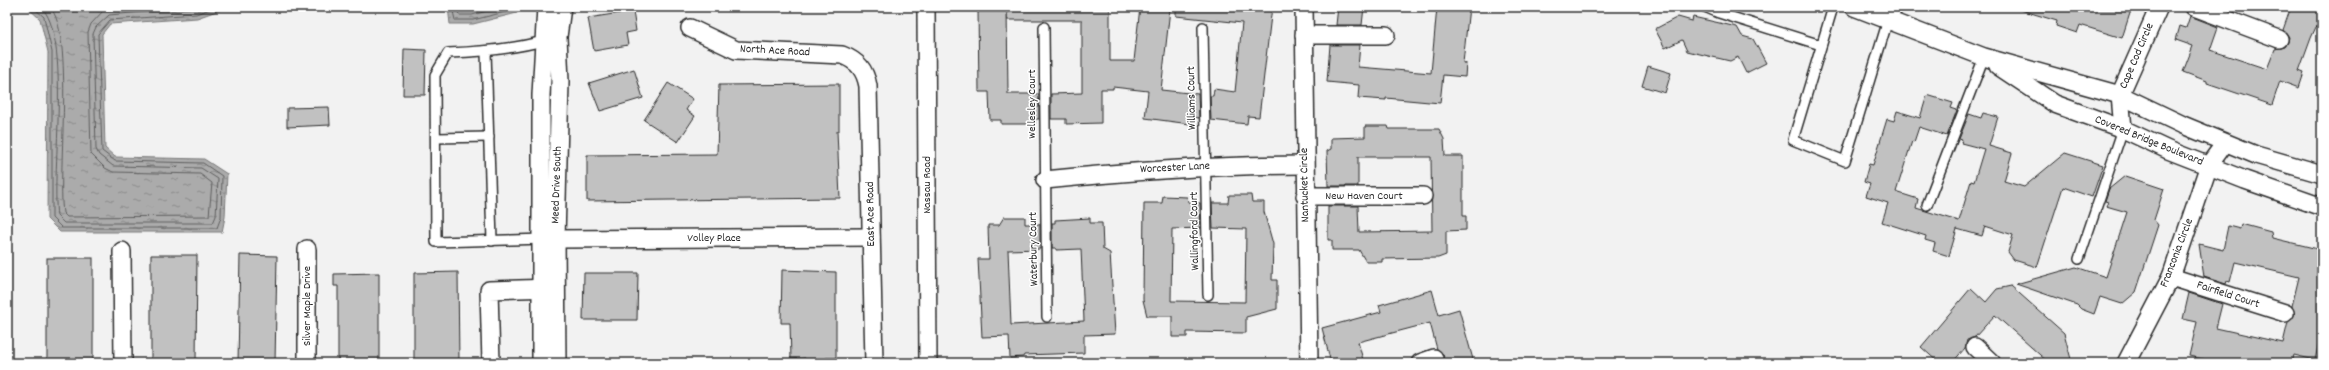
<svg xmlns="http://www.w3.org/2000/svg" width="2329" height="370" viewBox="0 0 2329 370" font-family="Dekko,sans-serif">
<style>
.water{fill:url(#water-ripples);stroke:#787878}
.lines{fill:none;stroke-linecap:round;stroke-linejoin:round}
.shore{stroke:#5e5e5e;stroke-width:1}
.building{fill:#c1c1c1;stroke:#2b2b2b}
.lane-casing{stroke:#2b2b2b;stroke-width:12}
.street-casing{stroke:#2b2b2b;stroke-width:20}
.lane{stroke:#fff;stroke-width:9}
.street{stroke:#fff;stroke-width:17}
.labels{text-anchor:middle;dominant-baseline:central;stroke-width:3;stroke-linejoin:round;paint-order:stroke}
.street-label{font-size:12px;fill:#2b2b2b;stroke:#fff}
</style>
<defs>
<pattern id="water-ripples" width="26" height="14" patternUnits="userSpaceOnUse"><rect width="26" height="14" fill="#ababab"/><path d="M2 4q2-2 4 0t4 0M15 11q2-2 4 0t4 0" fill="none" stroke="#8b8b8b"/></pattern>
</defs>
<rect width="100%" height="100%" fill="#f2f2f2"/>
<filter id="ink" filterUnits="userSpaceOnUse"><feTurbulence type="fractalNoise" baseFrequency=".025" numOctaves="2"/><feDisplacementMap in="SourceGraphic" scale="8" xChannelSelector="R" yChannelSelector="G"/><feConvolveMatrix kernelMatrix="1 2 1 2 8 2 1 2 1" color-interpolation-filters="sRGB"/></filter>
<g filter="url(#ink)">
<g class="water">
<polygon points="27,7 228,7 197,18 110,24 102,34 105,148 115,157 204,159 227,174 225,217 222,232 60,232 47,219 48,52 40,19"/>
<polygon points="448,7 520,7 517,13 473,24 450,24"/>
</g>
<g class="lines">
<g class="shore">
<polyline points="33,7 44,17 52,52 52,218 62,228 217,228 221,217 222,176 203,163 115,161 102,151 98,34 110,20 196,14 216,7"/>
<path d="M41,7C72,35 51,171 57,216L64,223H213L216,216L218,179L201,168L113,166L99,155L96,149L93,34L96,27L109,15L201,7"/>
<path d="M50,7C75,34 57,171 63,213L67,217L209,216L212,183L200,174L113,172L105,168L91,154L88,32L91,24L103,11L131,7"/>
<polyline points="452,7 455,20 473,20 513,10 515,7"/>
<polyline points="457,7 459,15 472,15 503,7"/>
</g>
</g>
<g class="building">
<polygon points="1007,7 1110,7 1110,61 1134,61 1140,7 1170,9 1161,90 1198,94 1199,118 1191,117 1190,124 1145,118 1148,91 1113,87 1113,89 1101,89 1101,123 1066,124 1066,119 1051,119 1051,94 1082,93 1082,20 1007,20"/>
<polygon points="1176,7 1272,7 1259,117 1248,116 1247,124 1211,120 1210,96 1213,96 1214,89 1235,92 1242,23 1176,16"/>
<polygon points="1338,7 1364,7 1362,25 1336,25"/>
<polygon points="1437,7 1469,7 1463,63 1466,63 1465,77 1443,75 1440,103 1386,98 1386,100 1358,98 1359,85 1327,82 1330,45 1360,45 1358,67 1431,73"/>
<polygon points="2022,7 2132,7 2122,38 2080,25 2077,33 2056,26 2057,21 2021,10"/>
<polygon points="2291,7 2307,7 2322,12 2322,29 2316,27 2311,38 2299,71 2304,73 2299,88 2280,81 2272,105 2207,83 2207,81 2183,72 2193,46 2176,40 2180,26 2186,28 2190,16 2218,27 2210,50 2267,69 2275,49 2285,47 2288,42 2289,37 2283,30"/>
<polygon points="1007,8 1008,94 1039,94 1039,119 1035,119 1035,124 1001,124 1001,120 990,120 989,92 979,92 978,9"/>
<polygon points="633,11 636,31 626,33 628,45 594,51 588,18"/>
<polygon points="1678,17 1692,21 1693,17 1737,27 1742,36 1753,39 1766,63 1746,73 1738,57 1730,61 1687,51 1682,40 1665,48 1655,29"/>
<polygon points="404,49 426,50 425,95 403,95"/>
<polygon points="1648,66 1671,73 1665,93 1642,86"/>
<polygon points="634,69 643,98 600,111 589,83"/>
<polygon points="668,83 693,99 686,110 695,116 678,142 644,120"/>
<polygon points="839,84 839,131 837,131 840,198 587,201 587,155 717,154 719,85"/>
<polygon points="1927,95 1953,103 1951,108 1957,110 1947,136 1919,127 1914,142 1912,141 1896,192 1918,199 1916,208 1959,221 1971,181 1974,182 1984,149 1961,143 1962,140 1959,139 1969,114 1981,118 1983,113 1998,117 1989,146 2012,153 2004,181 2024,187 2065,153 2103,165 2092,197 2063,187 2037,267 2014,260 2008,252 2013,235 1985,226 1982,236 1957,229 1949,256 1933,251 1935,243 1925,240 1926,236 1882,222 1888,203 1866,196 1870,184 1864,182 1869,164 1873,165 1887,119 1894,121 1897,111 1920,118"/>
<polygon points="329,107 330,125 287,127 287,108"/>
<polygon points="1365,126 1388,126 1389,129 1439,129 1444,139 1445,156 1463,156 1463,216 1466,216 1466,230 1446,231 1446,255 1438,258 1382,259 1382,262 1366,262 1359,250 1332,250 1332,240 1328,240 1328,206 1358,206 1359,232 1432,231 1431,157 1358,157 1358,186 1328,186 1327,151 1331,149 1331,138 1365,137"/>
<polygon points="2125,176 2164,189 2154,220 2158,225 2136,292 2122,304 2100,297 2094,314 2081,309 2077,305 2016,284 2076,267 2106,277 2127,212 2106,206 2108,202 2105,201 2109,189"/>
<polygon points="1229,195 1251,195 1252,202 1264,202 1264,212 1273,244 1272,280 1277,280 1277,309 1246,317 1246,333 1187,332 1187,337 1172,337 1172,316 1147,316 1143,300 1144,203 1162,203 1163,196 1187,197 1188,202 1200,203 1201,228 1172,229 1171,301 1245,302 1246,229 1213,228 1212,203 1228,203"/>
<polygon points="1004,217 1025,217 1025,224 1040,224 1040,249 1008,250 1011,325 1084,321 1081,249 1056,250 1056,248 1052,248 1052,223 1055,223 1055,220 1090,218 1090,223 1102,223 1103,249 1110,253 1115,334 1084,335 1084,353 1024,355 1023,357 1010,358 1009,336 982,337 978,259 989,259 988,225 999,225"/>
<polygon points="2241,224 2271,232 2272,238 2322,250 2322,269 2319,282 2322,283 2322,328 2315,360 2294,355 2292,363 2221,363 2189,356 2197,322 2183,319 2189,293 2222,304 2216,328 2283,343 2288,322 2294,316 2292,306 2299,277 2235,262 2230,282 2227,281 2226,284 2204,277 2199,244 2223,250 2228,226 2240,229"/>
<polygon points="151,255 197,255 196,363 151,363"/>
<polygon points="240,255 277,256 275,363 238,363"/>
<rect x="47" y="258" width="46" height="105"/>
<polygon points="782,270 836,272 836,358 826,358 826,363 805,363 805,358 791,359 790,323 781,323"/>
<polygon points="458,272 459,363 414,363 414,273"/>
<polygon points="379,273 379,363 338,363 338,286 334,286 334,274"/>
<polygon points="584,273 638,273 637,320 583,320"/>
<polygon points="2011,286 2064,333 2072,363 2049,363 1995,315 1975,337 1967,340 1965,348 1952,363 1939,363 1921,347 1971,288 1986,302 1997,289"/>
<polygon points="1432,290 1439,315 1459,309 1474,363 1442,363 1444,355 1437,349 1430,323 1358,342 1364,363 1331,363 1322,328 1381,312 1379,305"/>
</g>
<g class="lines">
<defs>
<g id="lane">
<polyline points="1705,7 1719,13 1821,45"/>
<polyline points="1833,7 1793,140 1845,161 1888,20 1900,7"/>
<polyline points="1044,27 1047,317"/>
<polyline points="1203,27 1208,295"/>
<polyline points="486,52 492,241"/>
<polyline points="436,138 489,137"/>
<polyline points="1927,205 1984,57"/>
<path d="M544,239L436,242L435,75L448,53C482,52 514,49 547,40"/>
<polyline points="2079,259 2123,129"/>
</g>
<g id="street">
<polyline points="926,7 928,363"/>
<polyline points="1304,7 1309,363"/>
<polyline points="1854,7 1984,57 2120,95 2183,125 2256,155 2322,174"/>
<polyline points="2194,7 2279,39"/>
<path d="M690,28L736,50L842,55C858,61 865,70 868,86L874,363"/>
<polyline points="1304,35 1386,35"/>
<polyline points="1998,66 2055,104 2123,129 2168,150 2245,180 2322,207"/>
<polyline points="2123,129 2120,95 2159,7"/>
<path d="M1045,180C1132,171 1218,165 1305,165"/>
<polyline points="1305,196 1423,196"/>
<polyline points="556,239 871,237"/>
<polyline points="122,251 123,363"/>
<polyline points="2171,277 2285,313"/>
<polyline points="1975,347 1992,363"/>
<polyline points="307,363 307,249"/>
<polyline points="491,363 489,290 552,288"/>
<polyline points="541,363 541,95 546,7"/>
<polyline points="557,363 556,239 560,82 558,37 562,7"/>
<polyline points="1420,363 1434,358"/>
<polyline points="2126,363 2171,277 2209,165 2225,143"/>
</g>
</defs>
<use href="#lane" class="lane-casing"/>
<use href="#street" class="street-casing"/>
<use href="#lane" class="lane"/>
<use href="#street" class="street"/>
</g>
</g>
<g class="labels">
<g class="street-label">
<text transform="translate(775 51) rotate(3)">North Ace Road</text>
<text transform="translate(2137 56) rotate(-67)">Cape Cod Circle</text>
<text transform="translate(1192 98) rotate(-91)">Williams Court</text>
<text transform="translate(1032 104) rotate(-90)">Wellesley Court</text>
<text transform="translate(2149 141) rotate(22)">Covered Bridge Boulevard</text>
<text transform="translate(1175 168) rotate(-3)">Worcester Lane</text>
<text transform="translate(557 185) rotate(-88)">Meed Drive South</text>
<text transform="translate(927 185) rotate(-90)">Nassau Road</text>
<text transform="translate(1305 185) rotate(-91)">Nantucket Circle</text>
<text x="1364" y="196">New Haven Court</text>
<text transform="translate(871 214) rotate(-91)">East Ace Road</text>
<text transform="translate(1195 231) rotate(-91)">Wallingford Court</text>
<text x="714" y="238">Volley Place</text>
<text transform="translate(1034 249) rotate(-91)">Waterbury Court</text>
<text transform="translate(2177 253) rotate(-69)">Franconia Circle</text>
<text transform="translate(2228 295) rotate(18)">Fairfield Court</text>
<text transform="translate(307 306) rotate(-90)">Silver Maple Drive</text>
</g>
</g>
<rect width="2329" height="370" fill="none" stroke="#fff" stroke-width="24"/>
<rect x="12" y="12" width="2305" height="346" fill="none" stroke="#2b2b2b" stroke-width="1.5" filter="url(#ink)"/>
</svg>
